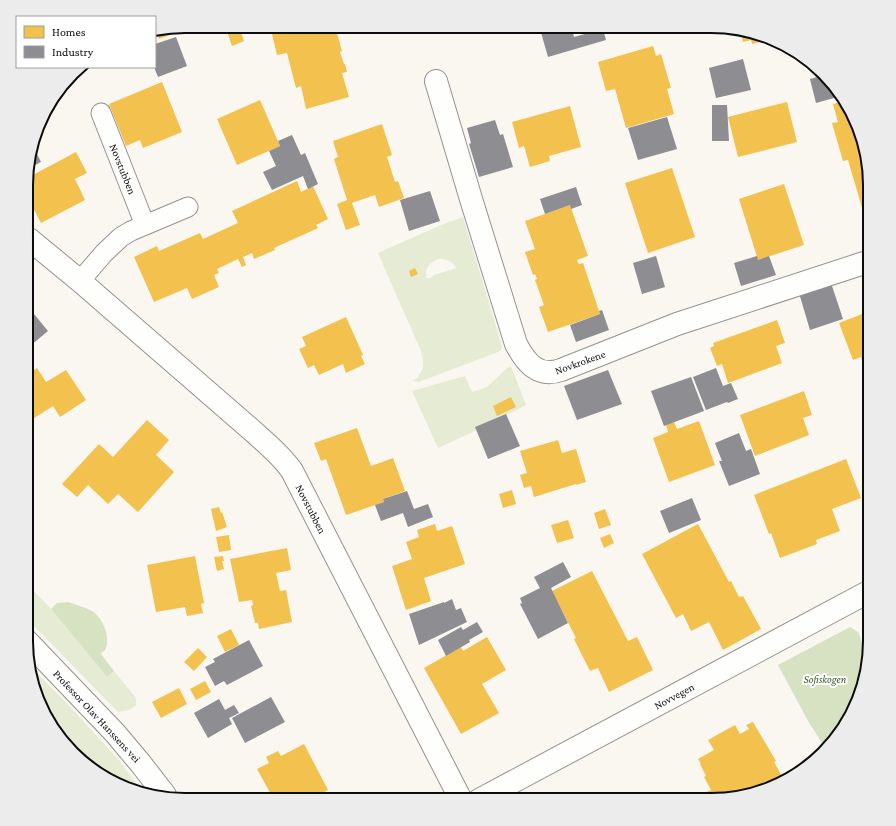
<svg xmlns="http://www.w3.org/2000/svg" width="896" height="826" viewBox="0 0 896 826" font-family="'Crimson Pro',serif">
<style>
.green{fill:#e5ecd3;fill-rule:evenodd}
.forest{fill:#d7e2c2}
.homes{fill:#f2c14e}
.industry{fill:#8d8d92}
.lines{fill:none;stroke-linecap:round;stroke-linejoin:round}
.service-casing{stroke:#93928f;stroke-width:21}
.minor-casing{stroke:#93928f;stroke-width:24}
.service{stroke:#fefefd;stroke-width:19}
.minor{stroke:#fefefd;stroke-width:22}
.labels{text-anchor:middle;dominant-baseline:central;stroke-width:4;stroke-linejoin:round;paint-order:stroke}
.street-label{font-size:11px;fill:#0c0c0c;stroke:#fff}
.park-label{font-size:11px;font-style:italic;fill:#365b25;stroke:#fff}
.rim{fill:none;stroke:#0c0c0c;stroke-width:2}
</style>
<rect width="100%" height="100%" fill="#faf7f0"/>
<g class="green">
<path d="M463,217L502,346L501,350L498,352L419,382L413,381C424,373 425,364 421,351L378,253L441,225ZM438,259C446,259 452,260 456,268L434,275L431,278H426C425,268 429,263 438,259Z"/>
<polygon points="511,366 526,405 475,431 438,448 412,391 465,376 472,392 487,387 507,368"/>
<path d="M27,584L51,609L107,677L114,671L136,698V705C131,710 125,711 118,712L27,619Z"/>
<polygon points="30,666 59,695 119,760 141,790 115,784 65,746 38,702"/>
</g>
<g class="forest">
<path d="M68,602C76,605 85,607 92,611C102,617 112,638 105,650C105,650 101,653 101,654L114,671L107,677L51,609L57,603Z"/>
<polygon points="850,627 858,632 867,654 854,711 825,748 808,721 778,665"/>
</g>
<g class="homes">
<polygon points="185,26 194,26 159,39 156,31"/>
<polygon points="270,26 326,26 327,27 335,26 342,51 340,52 344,64 345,64 347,72 342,73 349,97 306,109 301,86 296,88 287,53 277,55"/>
<polygon points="239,27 244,41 232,46 227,31"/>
<polygon points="741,31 765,38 770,39 752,44 751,40 743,42"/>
<polygon points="653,46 656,56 661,54 671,88 667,89 674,114 626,128 615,89 606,91 598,62"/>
<polygon points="162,82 182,132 143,148 140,140 126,146 109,104"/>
<polygon points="260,100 280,146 237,165 217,119"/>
<polygon points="844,101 858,124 870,174 870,209 863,211 848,160 843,161 832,123 838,122 833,104"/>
<polygon points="787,102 797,142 738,157 728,117"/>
<polygon points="570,106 581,147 549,156 550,161 530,167 524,146 519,148 512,122"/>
<polygon points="382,124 392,155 387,157 395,182 398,181 404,198 379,207 375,195 352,203 360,225 346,230 337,204 347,200 334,159 338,157 333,141"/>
<polygon points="76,152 87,173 75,179 85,200 41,223 29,200 29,198 32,197 29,190 29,177"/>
<polygon points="672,168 695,237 648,253 625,183"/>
<polygon points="297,181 301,192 313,186 328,219 316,225 318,228 274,248 275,250 254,259 252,253 243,257 246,265 242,267 238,259 217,269 219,273 214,275 219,287 192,299 187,288 154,302 134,257 157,246 159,251 200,233 203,239 238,223 232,211"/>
<polygon points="784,184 804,245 758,260 739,199"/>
<polygon points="570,205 588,256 577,260 579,264 583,263 600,314 548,332 539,307 544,305 535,280 537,279 535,274 533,275 525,252 535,249 525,221"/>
<polygon points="415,268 418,274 411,277 409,271"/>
<polygon points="870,311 870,380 861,357 853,360 839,323"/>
<polygon points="346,317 363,355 361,356 365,364 346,373 343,364 319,375 314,365 308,368 299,349 306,346 302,337"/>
<polygon points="777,320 785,343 776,346 782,363 728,383 722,364 717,366 710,348 714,346 713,343"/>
<polygon points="37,368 46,382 66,370 86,400 60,417 53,406 28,422 28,374"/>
<polygon points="804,391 812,415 803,418 809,435 755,456 740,415"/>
<polygon points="511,397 516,407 497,416 493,406"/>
<polygon points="147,420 169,440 156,455 174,472 138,512 118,494 108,504 88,485 77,497 62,484 99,444 113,457"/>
<polygon points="699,421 715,465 669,482 653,438 668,432 666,425 674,422 677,429"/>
<polygon points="357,428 371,466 393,458 405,491 383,499 384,502 346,515 326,459 321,461 314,443"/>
<polygon points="558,440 562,453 576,449 586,482 576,485 576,484 534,497 531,486 524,488 520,475 527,473 520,451"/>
<polygon points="846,459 861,498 832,509 840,531 816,540 817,544 780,558 771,533 769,534 754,495"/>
<polygon points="27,481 34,490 27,495"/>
<polygon points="512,490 516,504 503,508 499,494"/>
<polygon points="219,507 221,513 222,512 227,527 216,531 211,509"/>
<polygon points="605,509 611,525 599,529 594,513"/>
<polygon points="568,520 574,538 557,543 551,525"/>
<polygon points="435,524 437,531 452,526 465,564 424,578 431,601 406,610 392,566 412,559 406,542 419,537 417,530"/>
<polygon points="698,524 729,582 731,581 739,597 743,596 761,629 723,650 709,622 691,631 683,614 676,618 642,554"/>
<polygon points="610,534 614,543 604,548 600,538"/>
<polygon points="229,535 231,550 219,552 216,537"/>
<polygon points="287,548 291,570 276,573 280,591 286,590 292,622 259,629 258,623 255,623 251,606 253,605 252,600 239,602 230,559"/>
<polygon points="195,556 204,603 201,604 203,613 187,616 185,607 156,612 147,565"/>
<polygon points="223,556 224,561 222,561 224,569 217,571 214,557"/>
<polygon points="592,571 628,641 637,637 653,670 609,692 598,668 590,671 574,639 576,638 552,591"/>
<polygon points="231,629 239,645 225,652 217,636"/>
<polygon points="487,637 506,670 482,684 499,713 461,734 424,668 461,647 463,651"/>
<polygon points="198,648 207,657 194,671 184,662"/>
<polygon points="205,681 211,692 196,700 190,689"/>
<polygon points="179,688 187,704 161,718 152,702"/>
<polygon points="753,722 776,761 774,762 784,780 772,788 721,800 710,800 706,792 711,790 704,777 706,776 700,764 701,764 698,759 714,750 708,740 735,725 740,734 749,729 746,725"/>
<polygon points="304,744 328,790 309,800 274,800 257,769 269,763 266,757 278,751 281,756"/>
</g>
<g class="industry">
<polygon points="551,26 571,26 574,37 603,29 606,40 548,57 540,29"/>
<polygon points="176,37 187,66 158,77 154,67 155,67 155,44"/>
<polygon points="743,59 751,90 716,98 709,68"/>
<polygon points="824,75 831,80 841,96 816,103 810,79"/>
<polygon points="712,105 727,105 729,141 712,141"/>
<polygon points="667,117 677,149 638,160 628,128"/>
<polygon points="495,120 500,135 503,134 513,167 479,177 469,144 471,143 467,128"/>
<polygon points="292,135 301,155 305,153 318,184 308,189 303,176 272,190 263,172 276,166 269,151 280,146 278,141"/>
<polygon points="35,150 41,162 29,168 29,154"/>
<polygon points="576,187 582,205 571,209 570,205 545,214 540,199"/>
<polygon points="430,191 440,221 409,231 400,200"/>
<polygon points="656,256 665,287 642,294 633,263"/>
<polygon points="757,256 758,260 769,256 776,275 741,286 734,263"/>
<polygon points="831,283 843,319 810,330 799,293"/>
<polygon points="602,310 609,330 576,342 570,325 600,314 599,311"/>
<polygon points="34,314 48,331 30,346 28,344 28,316 30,315 31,316"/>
<polygon points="716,368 723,386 731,383 738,399 728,403 727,402 706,410 693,377"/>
<polygon points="608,370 622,404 577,420 564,386"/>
<polygon points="691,377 704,411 664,426 651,391"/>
<polygon points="506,414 520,446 488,459 475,427"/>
<polygon points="739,433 746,451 751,449 760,474 729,486 719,461 722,461 715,443"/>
<polygon points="407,491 414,509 428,504 433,517 408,527 403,513 381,521 375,505 384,502 383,499"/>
<polygon points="692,498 701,520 669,533 660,511"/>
<polygon points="563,562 571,577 551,588 568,623 538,639 520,604 522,603 520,598 540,588 534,577"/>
<polygon points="452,599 456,610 461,608 467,622 419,645 409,614 444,602 444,603"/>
<polygon points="477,622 483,632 469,640 470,642 446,656 438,640 461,627 463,630"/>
<polygon points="249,640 263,666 227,685 224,681 215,686 205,667 215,662 213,659"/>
<polygon points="271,697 285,722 245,743 232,718"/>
<polygon points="219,699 225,710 234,705 239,713 229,718 232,724 208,738 194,713"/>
</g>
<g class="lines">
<defs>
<g id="service">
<polyline points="101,113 145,225"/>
<polyline points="80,281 104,253 121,237 131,231 188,207"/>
</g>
<g id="minor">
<path d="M436,81L471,199L516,344C526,363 538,378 561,370L677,324L870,261"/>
<path d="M29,239L80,281L255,433C268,445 282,456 292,471L461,800"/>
<polyline points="26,640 115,733 141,764 165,795"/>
<polyline points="479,800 870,591"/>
</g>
</defs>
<use href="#service" class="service-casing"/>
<use href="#minor" class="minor-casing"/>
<use href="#service" class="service"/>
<use href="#minor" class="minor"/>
</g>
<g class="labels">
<g class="street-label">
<text transform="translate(123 169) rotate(68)">Novstubben</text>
<text transform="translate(580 362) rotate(-20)">Novkrokene</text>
<text transform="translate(311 509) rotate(63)">Novstubben</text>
<text transform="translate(674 696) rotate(-28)">Novvegen</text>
<text transform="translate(97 716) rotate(47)">Professor Olav Hanssens vei</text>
</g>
<g class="park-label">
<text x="825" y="679">Sofiskogen</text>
</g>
</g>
<path d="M0 0H896V826H0ZM185 33H711A152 152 0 0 1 863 185V641A152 152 0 0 1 711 793H185A152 152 0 0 1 33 641V185A152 152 0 0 1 185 33Z" fill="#ececec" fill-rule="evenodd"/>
<path class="rim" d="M185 33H711A152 152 0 0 1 863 185V641A152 152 0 0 1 711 793H185A152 152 0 0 1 33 641V185A152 152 0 0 1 185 33Z"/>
<rect x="16" y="16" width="140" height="52" fill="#ffffff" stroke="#9e9e9e"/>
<rect x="24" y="26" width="20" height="12" fill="#f2c14e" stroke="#9e9e9e"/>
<text x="52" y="36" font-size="12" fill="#0c0c0c">Homes</text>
<rect x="24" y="46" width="20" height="12" fill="#8d8d92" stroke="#9e9e9e"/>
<text x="52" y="56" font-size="12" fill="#0c0c0c">Industry</text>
</svg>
